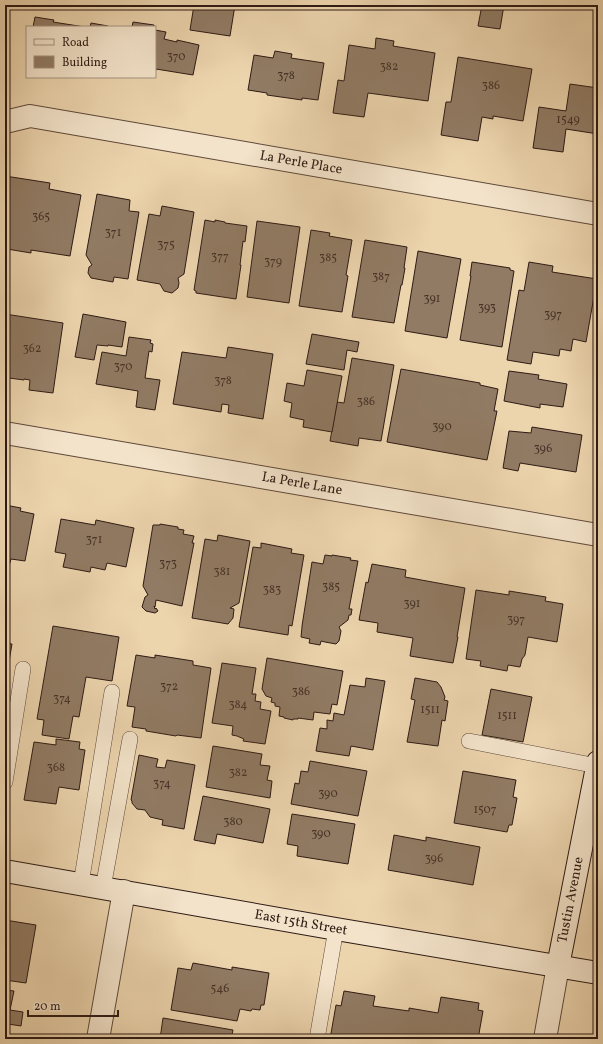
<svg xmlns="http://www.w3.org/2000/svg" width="603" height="1044" viewBox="0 0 603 1044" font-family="Vollkorn,serif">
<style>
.building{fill:#917b64;stroke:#2e1b14}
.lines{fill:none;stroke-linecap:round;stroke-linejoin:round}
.lane-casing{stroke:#5e493a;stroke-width:16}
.street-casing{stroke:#5e493a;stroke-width:24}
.secondary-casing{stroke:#2e1b14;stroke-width:24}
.lane{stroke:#f3e3ca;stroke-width:15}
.street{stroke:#f3e3ca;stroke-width:22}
.secondary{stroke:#f3e3ca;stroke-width:22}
.labels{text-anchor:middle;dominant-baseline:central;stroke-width:3;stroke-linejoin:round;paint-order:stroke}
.number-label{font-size:12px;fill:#473328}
.street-label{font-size:14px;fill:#2e1b14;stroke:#f3e3ca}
</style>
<rect width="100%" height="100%" fill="#ecd4ad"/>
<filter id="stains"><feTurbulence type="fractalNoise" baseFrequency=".005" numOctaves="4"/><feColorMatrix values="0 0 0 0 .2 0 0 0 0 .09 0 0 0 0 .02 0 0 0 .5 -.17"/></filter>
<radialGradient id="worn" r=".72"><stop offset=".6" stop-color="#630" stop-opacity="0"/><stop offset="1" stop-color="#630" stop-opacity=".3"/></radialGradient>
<g class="building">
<polygon points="194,5 235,5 230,36 190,30"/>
<polygon points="482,5 504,5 500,29 478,26"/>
<polygon points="35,17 54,20 53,22 85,27 33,27"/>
<polygon points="133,22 154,25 154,27 132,27"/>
<polygon points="91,23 108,26 107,27 90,27"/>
<polygon points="155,30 166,32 164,39 177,42 177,40 199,45 193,75 156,69 155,74"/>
<polygon points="376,38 394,41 393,46 435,53 428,101 368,93 364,117 333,113 338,80 344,81 349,45 375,49"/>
<polygon points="275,51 292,54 291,58 324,63 318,100 302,98 302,100 267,95 267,93 248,90 254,55 273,58"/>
<polygon points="458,57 532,69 523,121 493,116 493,119 482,117 478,141 441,135 446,102 451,102"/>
<polygon points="570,84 598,88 598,134 566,129 563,152 533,148 539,107 566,111"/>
<polygon points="5,176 50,183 49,189 81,195 70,256 31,250 31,253 7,249 8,239 5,239"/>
<polygon points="97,194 130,200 129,211 139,212 128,279 114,277 113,282 91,278 88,273 89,267 92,265 86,255"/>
<polygon points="162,206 194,212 184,274 178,278 179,283 178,288 172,293 164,291 160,284 137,280 149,214 160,216"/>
<polygon points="205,220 215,222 215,220 225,222 225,223 247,226 245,242 243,241 240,265 241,265 236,299 196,293 196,291 194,290"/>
<polygon points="257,221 300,227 289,303 247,297"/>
<polygon points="311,230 330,233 329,236 352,240 346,275 348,276 342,312 299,306"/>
<polygon points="365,240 407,247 404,268 405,268 402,285 401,285 394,323 352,317"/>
<polygon points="418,251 461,259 447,338 405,331"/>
<polygon points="472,262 510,268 510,270 514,271 502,347 460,340 471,276 470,276"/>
<polygon points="529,262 553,266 552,272 597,279 586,342 573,339 571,351 560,349 559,356 533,352 531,364 507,360 519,290 524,291"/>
<polygon points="5,314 63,323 53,393 29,390 30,380 24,379 24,380 9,378 9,376 5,376"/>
<polygon points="83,314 126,322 122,347 108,345 108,346 97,345 94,360 75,357"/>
<polygon points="312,334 359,342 357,352 347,350 344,370 306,364"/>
<polygon points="129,337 151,340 150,343 153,344 152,352 149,351 145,378 160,380 155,410 136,407 138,391 96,384 102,352 126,356"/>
<polygon points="228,347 273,354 263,419 228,413 229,405 222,404 221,412 173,404 182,352 226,358"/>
<polygon points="352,358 394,365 381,441 359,438 358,446 330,441 337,402 344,403"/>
<polygon points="401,369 480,383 480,385 498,389 494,411 497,411 487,460 387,442"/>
<polygon points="307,370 342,376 332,432 303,427 304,420 290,417 292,403 284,401 287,383 304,386"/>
<polygon points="509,371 539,375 538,379 567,384 563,407 540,404 540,408 504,401"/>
<polygon points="532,427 582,435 576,472 520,463 518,471 503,468 509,431 531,433"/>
<polygon points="5,505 21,508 20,511 34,514 25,561 11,559 7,573 5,573"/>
<polygon points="61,519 95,525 96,520 134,528 126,567 107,563 105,570 91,567 90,572 63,567 66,554 55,552"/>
<polygon points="160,524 178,527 178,529 184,530 183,534 194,536 192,543 194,543 182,606 156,600 155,607 154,606 155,609 156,608 158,611 155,613 146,611 142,607 145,597 148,595 143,586 153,525 160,525"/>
<polygon points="218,535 250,541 239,603 230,608 234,609 233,618 228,624 192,618 205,539 217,541"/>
<polygon points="261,543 292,549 291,553 304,555 292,626 289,625 288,635 239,627 253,547 261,548"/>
<polygon points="325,555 332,556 332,555 351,558 350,560 358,561 349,609 352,609 351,615 349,615 348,620 339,627 341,631 339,641 336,644 325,642 321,641 320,645 309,643 310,639 301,637 302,627 302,626 312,562 323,564"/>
<polygon points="372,564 406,570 405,577 465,588 457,637 458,637 453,663 410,656 413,638 377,632 378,623 359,620 366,582 368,583"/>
<polygon points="476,590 509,595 509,591 546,597 545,601 563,604 557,642 528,637 525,655 522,659 520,667 508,665 507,671 480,666 481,661 466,659"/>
<polygon points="53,626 119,637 112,681 86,677 79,717 73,716 69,739 42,735 44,720 37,719"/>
<polygon points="5,643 12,644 5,685"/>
<polygon points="136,655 155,658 155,655 193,661 193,665 211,668 201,738 177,735 176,736 146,731 146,729 132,727 135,707 127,706"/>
<polygon points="267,658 343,671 337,705 332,704 330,714 314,712 313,720 298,718 298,719 293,719 293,720 284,718 284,717 279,716 280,707 275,706 275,703 271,702 272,698 266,696 262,689"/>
<polygon points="222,663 256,668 252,694 256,694 255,701 261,702 260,709 271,711 265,744 243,741 244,739 237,736 232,735 233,726 212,723"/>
<polygon points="366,678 385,681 373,750 351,746 349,756 316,751 320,728 327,729 327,720 333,721 334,713 344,715 350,685 365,687"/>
<polygon points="415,678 437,682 441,687 445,697 444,700 448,701 445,721 442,720 438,746 407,742 415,700 411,699"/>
<polygon points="491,689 532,697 523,742 482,735"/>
<polygon points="56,739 80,742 79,749 85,750 79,790 59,787 56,804 24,800 34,742 56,745"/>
<polygon points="213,746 262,754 260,765 270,766 267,780 272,781 270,798 206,787"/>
<polygon points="139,755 158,759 156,767 165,768 167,760 195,765 184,829 162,825 163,820 150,817 145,810 137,809 132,803 132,801 131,800"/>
<polygon points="310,761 367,771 358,816 291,804 295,783 299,784 301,771 308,772"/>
<polygon points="463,771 516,780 513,797 517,798 512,825 509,825 507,832 454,823"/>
<polygon points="203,796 270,809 263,843 217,834 215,844 194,840"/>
<polygon points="292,814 355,824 348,864 297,856 298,846 287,844"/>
<polygon points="394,835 426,841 426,837 480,847 473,885 388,870"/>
<polygon points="5,920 36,925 26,983 5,980"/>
<polygon points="193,963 232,970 232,967 269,973 264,1005 261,1005 260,1010 252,1009 251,1011 240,1009 237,1021 171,1010 178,968 191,970"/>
<polygon points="5,990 14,991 10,1010 23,1012 21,1026 8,1024 6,1039"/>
<polygon points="344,991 375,996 373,1006 409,1011 409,1008 438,1013 441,997 479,1003 478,1010 483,1011 478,1039 479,1039 330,1039 336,1005 341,1006"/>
<polygon points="163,1018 233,1030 231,1039 160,1039"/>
</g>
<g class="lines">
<defs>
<g id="lane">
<polyline points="469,741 597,766"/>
<polyline points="5,782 23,669"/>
<polyline points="81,884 112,692"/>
<polyline points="103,888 130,739"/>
<polyline points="317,1039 336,929"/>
</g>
<g id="street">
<polyline points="5,122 30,116 598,214"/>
<polyline points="5,433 598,535"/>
<polyline points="98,1039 124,891"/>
<polyline points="545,1039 558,966"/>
</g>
<g id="secondary">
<polyline points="5,871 336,929 598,973"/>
<polyline points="558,966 598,762"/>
</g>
</defs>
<use href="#lane" class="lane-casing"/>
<use href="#street" class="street-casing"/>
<use href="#secondary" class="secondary-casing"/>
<use href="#lane" class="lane"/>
<use href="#street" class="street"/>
<use href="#secondary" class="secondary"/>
</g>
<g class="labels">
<g class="number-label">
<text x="176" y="57">370</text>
<text x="389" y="67">382</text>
<text x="286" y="76">378</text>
<text x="491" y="86">386</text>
<text x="568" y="120">1549</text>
<text x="41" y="217">365</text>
<text x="113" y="233">371</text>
<text x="166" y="245">375</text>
<text x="220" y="257">377</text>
<text x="328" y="258">385</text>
<text x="273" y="262">379</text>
<text x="381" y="277">387</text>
<text x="432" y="299">391</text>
<text x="487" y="308">393</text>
<text x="553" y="315">397</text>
<text x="32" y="349">362</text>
<text x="123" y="367">370</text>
<text x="223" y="381">378</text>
<text x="366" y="402">386</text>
<text x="442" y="427">390</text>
<text x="543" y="449">396</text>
<text x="94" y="540">371</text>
<text x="168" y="564">373</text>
<text x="222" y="572">381</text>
<text x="331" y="587">385</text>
<text x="272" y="590">383</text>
<text x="412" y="604">391</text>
<text x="516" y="620">397</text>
<text x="169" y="687">372</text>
<text x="301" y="692">386</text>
<text x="62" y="699">374</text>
<text x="238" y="705">384</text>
<text x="430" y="710">1511</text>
<text x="507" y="716">1511</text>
<text x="56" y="768">368</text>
<text x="238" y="773">382</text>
<text x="162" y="784">374</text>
<text x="328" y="794">390</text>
<text x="485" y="810">1507</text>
<text x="233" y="822">380</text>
<text x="321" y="834">390</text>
<text x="434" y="859">396</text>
<text x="220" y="989">546</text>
</g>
<g class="street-label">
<text transform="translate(301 163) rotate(10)">La Perle Place</text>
<text transform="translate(302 484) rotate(10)">La Perle Lane</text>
<text transform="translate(571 900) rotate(-79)">Tustin Avenue</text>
<text transform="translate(301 923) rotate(10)">East 15th Street</text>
</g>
</g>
<rect width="603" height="1044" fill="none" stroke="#ecd4ad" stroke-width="20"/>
<rect x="6" y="6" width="591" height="1032" fill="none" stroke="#2e1b14" stroke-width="2"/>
<rect x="10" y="10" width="583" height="1024" fill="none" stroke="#2e1b14"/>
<rect x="26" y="26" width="130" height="52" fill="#f3e3ca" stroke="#a49381"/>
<rect x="34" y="39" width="20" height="6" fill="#f3e3ca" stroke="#a49381"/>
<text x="62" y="46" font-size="12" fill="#2e1b14">Road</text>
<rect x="34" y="56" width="20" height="12" fill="#917b64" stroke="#a49381"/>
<text x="62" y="66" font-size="12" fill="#2e1b14">Building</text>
<path d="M28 1010v6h90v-6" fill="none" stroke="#2e1b14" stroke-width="2"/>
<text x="34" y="1010" font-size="12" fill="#2e1b14" stroke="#f3e3ca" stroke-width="3" paint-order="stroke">20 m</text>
<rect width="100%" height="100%" filter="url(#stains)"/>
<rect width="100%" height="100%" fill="url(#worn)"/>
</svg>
